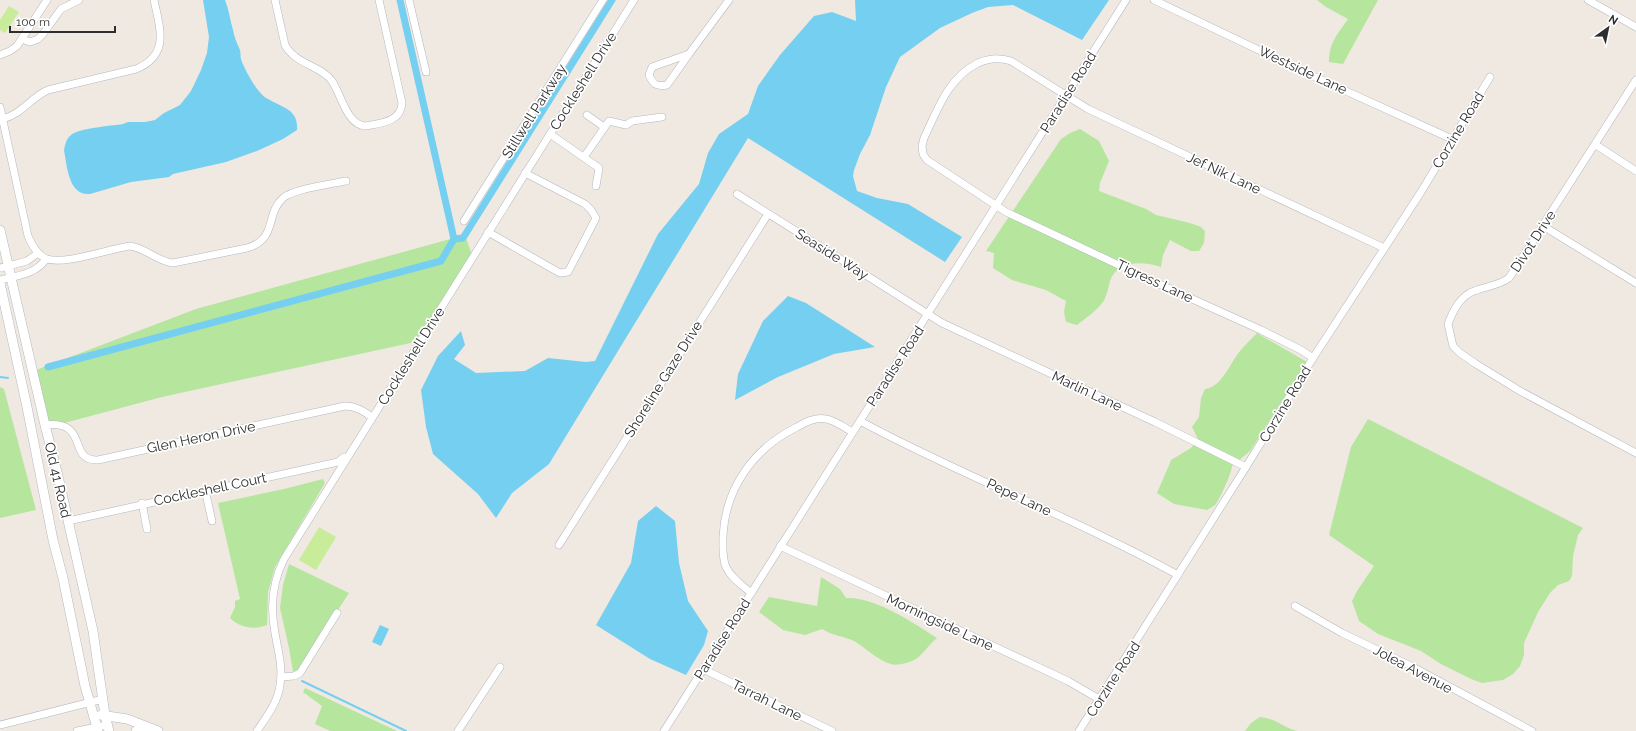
<svg xmlns="http://www.w3.org/2000/svg" width="1636" height="731" viewBox="0 0 1636 731" font-family="Raleway,sans-serif">
<style>
.green{fill:#b6e59e}
.pitch{fill:#c9ec9a}
.water{fill:#75cff0}
.lines{fill:none;stroke-linecap:round;stroke-linejoin:round}
.stream{stroke:#75cff0;stroke-width:2}
.canal{stroke:#75cff0;stroke-width:7}
.minor-casing{stroke:#b4b7c1;stroke-width:8}
.tertiary-casing{stroke:#b4b7c1;stroke-width:10}
.minor{stroke:#fff;stroke-width:7}
.tertiary{stroke:#fff;stroke-width:9}
.labels{text-anchor:middle;dominant-baseline:central;stroke-width:3.5;stroke-linejoin:round;paint-order:stroke}
.street-label{font-size:14px;fill:#2e2e2e;stroke:#fff}
</style>
<rect width="100%" height="100%" fill="#efe9e1"/>
<g class="green">
<path d="M1317,0H1378L1343,64L1329,62C1329,42 1338,34 1348,19L1326,7Z"/>
<path d="M1080,129L1099,141L1109,161L1100,183L1099,191L1146,209L1156,215L1190,223L1201,227L1205,231L1204,243L1199,251H1191L1170,240L1163,255L1161,267C1143,261 1117,260 1110,281C1108,288 1107,296 1103,302C1096,311 1086,318 1077,325L1066,322L1064,312L1066,301L1046,290L1012,280L993,268L994,253L986,251L1061,139L1070,133Z"/>
<polygon points="465,235 472,255 415,342 162,397 49,427 36,370 196,309"/>
<path d="M1257,333L1307,362L1250,451L1232,466C1232,472 1219,501 1215,505C1213,507 1209,508 1207,510L1174,504L1157,493L1170,463L1171,460L1191,448L1198,439L1192,427L1199,417L1201,398L1205,389C1222,387 1230,363 1240,351C1245,345 1251,339 1257,333Z"/>
<polygon points="0,387 4,389 36,510 0,518"/>
<polygon points="1368,419 1583,528 1578,535 1573,556 1572,576 1569,581 1558,585 1550,593 1538,612 1524,643 1524,655 1520,666 1513,674 1503,680 1482,683 1471,679 1441,664 1421,651 1378,634 1359,621 1352,601 1357,591 1374,566 1329,535 1351,447"/>
<path d="M323,479L325,483L275,567L268,592L267,625C254,630 240,628 230,618L235,607V601L240,599L218,503L284,489Z"/>
<polygon points="289,564 349,593 298,671 293,672 289,648 280,608 283,585"/>
<path d="M821,577L840,589L846,598C874,596 914,623 937,638C928,645 922,657 912,661C906,663 897,666 891,664C877,660 866,648 854,641C843,636 833,636 822,629L805,635L783,630L759,612L769,597L817,606Z"/>
<polygon points="305,688 397,731 330,731 315,724 322,706 303,692"/>
<path d="M1260,717C1278,719 1283,728 1297,731H1245L1251,723Z"/>
</g>
<g class="pitch">
<polygon points="9,6 19,12 5,33 0,30 0,20"/>
<polygon points="319,527 336,537 316,570 299,560"/>
</g>
<g class="water">
<path d="M203,0H225C229,10 230,20 233,30C234,37 237,43 240,50C241,53 240,56 241,59C243,66 251,80 255,86C258,90 263,97 268,99C281,107 299,109 297,130L283,139L257,151L226,162L173,174L169,177L131,182L90,194C68,196 67,165 64,150C65,146 66,139 70,136C77,128 111,126 123,124L128,122H145L155,120L164,113L180,105L191,91L201,70L207,53L209,37Z"/>
<polygon points="855,0 1109,0 1082,40 1013,5 988,7 972,13 940,28 900,57 886,87 870,135 860,154 854,170 853,176 857,191 877,198 908,204 962,237 945,262 748,138 549,464 512,493 496,518 478,494 433,454 426,427 421,390 438,356 461,331 465,345 454,359 476,373 525,371 548,358 586,362 595,361 658,234 699,184 708,153 719,134 748,114 758,86 780,55 814,16 832,12 856,21"/>
<polygon points="788,296 806,303 875,347 834,354 778,377 735,400 738,374 763,321"/>
<polygon points="656,506 675,521 679,563 688,601 708,631 704,645 686,675 650,659 596,625 631,563 638,521"/>
<polygon points="380,625 389,629 381,646 372,642"/>
</g>
<g class="lines">
<g class="stream">
<polyline points="0,377 8,378"/>
<polyline points="302,681 406,731"/>
</g>
<g class="canal">
<polyline points="454,239 463,238 612,0"/>
<polyline points="48,367 441,261 454,239 400,0"/>
</g>
<defs>
<g id="minor">
<path d="M275,0L285,45C296,65 322,66 332,81C341,94 347,126 366,126C381,123 401,122 402,103L379,0"/>
<polyline points="409,0 426,72"/>
<polyline points="1154,0 1315,77 1452,139"/>
<polyline points="1588,0 1636,27"/>
<polyline points="22,39 30,42 38,39 43,34 61,9 79,0"/>
<path d="M689,54L667,85C656,87 653,84 649,75L652,67Z"/>
<polyline points="689,54 729,0"/>
<polyline points="0,55 10,51 17,46 47,0"/>
<path d="M1636,80L1509,278C1498,286 1486,286 1474,291C1460,296 1453,311 1448,324L1453,346L1460,353L1476,364L1520,391L1636,453"/>
<path d="M0,107L28,236C32,245 37,255 47,259C65,265 109,249 130,246C146,248 156,261 173,263L247,248C278,239 265,214 283,198C293,189 331,184 346,181"/>
<polyline points="587,115 604,127"/>
<path d="M3,119C23,113 30,98 48,90L136,69C170,55 160,29 154,0"/>
<polyline points="550,134 599,168 596,186"/>
<polyline points="1596,145 1636,171"/>
<polyline points="584,157 609,121 626,125 632,121 662,117"/>
<polyline points="737,194 942,323 1155,422 1246,467"/>
<polyline points="464,221 603,0"/>
<polyline points="1543,226 1636,283"/>
<polyline points="488,232 551,268 560,273 568,272 596,218 591,210 585,204 525,173"/>
<polyline points="0,268 27,261 38,253"/>
<path d="M0,280C17,276 36,274 46,259"/>
<path d="M1313,358L1301,350L1261,330L1157,283L1006,212L927,160L923,154L922,146L924,138C938,109 948,78 978,63C989,58 999,57 1011,61L1088,109L1384,248"/>
<path d="M860,421C964,477 1075,518 1178,575"/>
<path d="M45,425C91,420 66,461 98,460L345,406C356,406 363,411 372,417"/>
<polyline points="205,490 212,521"/>
<polyline points="142,503 147,529"/>
<polyline points="68,521 338,462 344,457"/>
<polyline points="559,545 768,214"/>
<polyline points="780,546 1068,681 1099,699"/>
<path d="M751,593C742,585 731,578 726,567C722,558 723,547 723,537C725,488 754,448 797,427C806,422 815,417 826,419C835,420 844,428 853,432"/>
<polyline points="1295,606 1342,633 1413,667 1532,731"/>
<polyline points="703,669 832,731"/>
<polyline points="281,677 294,676 300,673 337,613"/>
<polyline points="0,725 103,699"/>
<polyline points="77,731 107,725"/>
<path d="M257,731C267,716 278,702 280,685C283,666 278,651 275,633C270,607 272,583 284,559L634,0"/>
<polyline points="458,731 500,667"/>
<polyline points="664,731 1126,0"/>
<polyline points="1079,731 1246,467 1313,358 1421,192 1490,77"/>
</g>
<g id="tertiary">
<polyline points="0,230 45,425 58,476 93,631 105,715 109,731"/>
<polyline points="0,283 27,407 53,540 63,578 85,686 98,731"/>
<polyline points="101,715 127,719 158,731"/>
<polyline points="136,731 145,731"/>
</g>
</defs>
<use href="#minor" class="minor-casing"/>
<use href="#tertiary" class="tertiary-casing"/>
<use href="#minor" class="minor"/>
<use href="#tertiary" class="tertiary"/>
</g>
<g class="labels">
<g class="street-label">
<text transform="translate(1303 70) rotate(25)">Westside Lane</text>
<text transform="translate(583 81) rotate(-58)">Cockleshell Drive</text>
<text transform="translate(1068 92) rotate(-58)">Paradise Road</text>
<text transform="translate(534 111) rotate(-58)">Stillwell Parkway</text>
<text transform="translate(1458 130) rotate(-59)">Corzine Road</text>
<text transform="translate(1224 173) rotate(25)">Jef Nik Lane</text>
<text transform="translate(1533 241) rotate(-57)">Divot Drive</text>
<text transform="translate(832 254) rotate(32)">Seaside Way</text>
<text transform="translate(1155 281) rotate(25)">Tigress Lane</text>
<text transform="translate(411 356) rotate(-58)">Cockleshell Drive</text>
<text transform="translate(895 366) rotate(-57)">Paradise Road</text>
<text transform="translate(663 379) rotate(-58)">Shoreline Gaze Drive</text>
<text transform="translate(1087 391) rotate(25)">Marlin Lane</text>
<text transform="translate(1285 404) rotate(-59)">Corzine Road</text>
<text transform="translate(201 437) rotate(-12)">Glen Heron Drive</text>
<text transform="translate(58 480) rotate(77)">Old 41 Road</text>
<text transform="translate(210 489) rotate(-12)">Cockleshell Court</text>
<text transform="translate(1019 497) rotate(25)">Pepe Lane</text>
<text transform="translate(940 622) rotate(25)">Morningside Lane</text>
<text transform="translate(722 639) rotate(-58)">Paradise Road</text>
<text transform="translate(1413 669) rotate(28)">Jolea Avenue</text>
<text transform="translate(1113 679) rotate(-57)">Corzine Road</text>
<text transform="translate(767 700) rotate(26)">Tarrah Lane</text>
</g>
</g>
<g transform="translate(1608 28) rotate(33)" stroke="#ffffff" stroke-width="3" paint-order="stroke">
<path d="M0-3L7 15L0 10L-7 15Z" fill="#2e2e2e"/>
<text y="-6" font-size="11" font-weight="bold" text-anchor="middle" fill="#2e2e2e">N</text>
</g>
<path d="M10 26v6h105v-6" fill="none" stroke="#2e2e2e" stroke-width="2"/>
<text x="16" y="26" font-size="12" fill="#2e2e2e" stroke="#ffffff" stroke-width="3" paint-order="stroke">100 m</text>
</svg>
